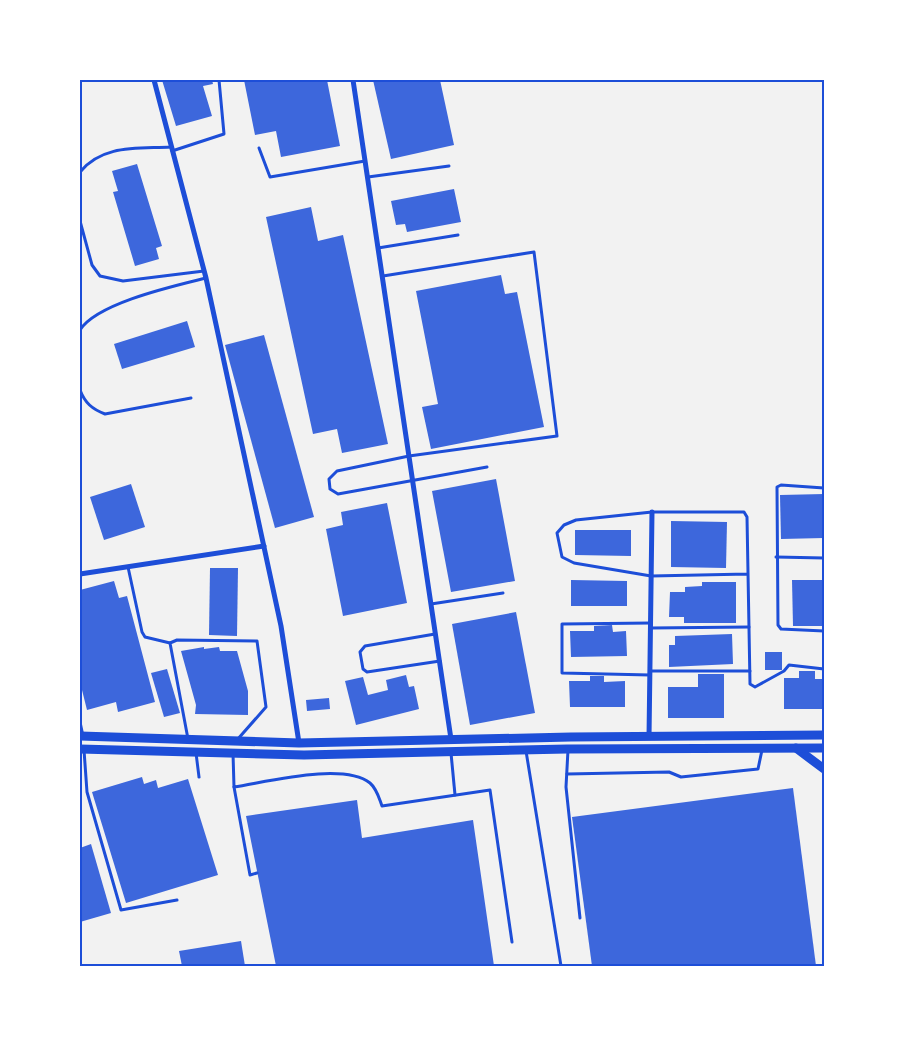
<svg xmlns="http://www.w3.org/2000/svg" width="904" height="1046" viewBox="0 0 904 1046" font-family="'DejaVu Sans',sans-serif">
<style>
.building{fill:#3d67dc}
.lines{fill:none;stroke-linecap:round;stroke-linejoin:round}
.service{stroke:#1d4ed8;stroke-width:3}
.minor{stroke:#1d4ed8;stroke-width:5}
.primary{stroke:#1d4ed8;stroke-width:9}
.neatline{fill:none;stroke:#1d4ed8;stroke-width:2}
</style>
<rect width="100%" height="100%" fill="#f2f2f2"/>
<g class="building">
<polygon points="162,80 212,80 213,84 203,86 212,116 176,126"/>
<polygon points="244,80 327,80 340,146 281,157 276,131 255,135"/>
<polygon points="373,80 440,80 454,145 391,159"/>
<polygon points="137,164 162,246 156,248 159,259 135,266 113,192 118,191 112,171"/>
<polygon points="454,189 461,222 407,232 405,224 396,225 391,201"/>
<polygon points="311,207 318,241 343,235 388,444 342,453 337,429 313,434 266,217"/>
<polygon points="501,275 505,294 517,292 544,427 431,449 422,407 438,404 416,291"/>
<polygon points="187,321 195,347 122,369 114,344"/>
<polygon points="264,335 314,517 275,528 225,345"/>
<polygon points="496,479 515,581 451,592 432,491"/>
<polygon points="131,484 145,527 104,540 90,497"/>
<polygon points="824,494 824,538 781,539 780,495"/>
<polygon points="387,503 407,603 343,616 326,529 343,525 341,512"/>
<polygon points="671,521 727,522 726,568 671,567"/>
<polygon points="575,530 631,530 631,556 575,555"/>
<polygon points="210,568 238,568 237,636 209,635"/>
<polygon points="571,580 627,581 627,606 571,606"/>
<polygon points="792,580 824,580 824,626 793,626"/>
<polygon points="114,581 119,598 127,596 155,702 118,712 116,702 87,710 80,682 80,590"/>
<polygon points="702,582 736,582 736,623 684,623 684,617 669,617 670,592 685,592 685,587 702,586"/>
<polygon points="516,612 535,713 470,725 452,624"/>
<polygon points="612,625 613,632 626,631 627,656 571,657 570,631 594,631 594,626"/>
<polygon points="732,634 733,664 669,667 669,645 675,645 675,636"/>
<polygon points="204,647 204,649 219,647 220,651 237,651 248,691 248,715 195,714 196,705 181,651"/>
<rect x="765" y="652" width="17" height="18"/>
<polygon points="167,669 180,713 164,717 151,673"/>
<polygon points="799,671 815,671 815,679 824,679 824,709 784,709 784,678 799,678"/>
<polygon points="698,674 724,674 724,718 668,718 668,687 698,687"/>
<polygon points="406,675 409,687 414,686 419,709 356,725 345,681 363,677 368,695 388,690 386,680"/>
<polygon points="590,676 604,676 604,682 625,681 625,707 570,707 569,681 590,681"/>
<polygon points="329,698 330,709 307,711 306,700"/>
<polygon points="142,777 144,784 156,780 158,788 188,779 218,875 126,903 92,792"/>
<polygon points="793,788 816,966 592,966 572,817"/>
<polygon points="357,800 362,838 473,820 494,966 276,966 246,816"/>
<polygon points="91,844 111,913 80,922 80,848"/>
<polygon points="241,941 245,966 182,966 179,951"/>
</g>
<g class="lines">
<g class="service">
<polyline points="259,148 270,177 365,161"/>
<polyline points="172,151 224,134 219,80"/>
<path d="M80,172C103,144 138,149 171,147"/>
<polyline points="368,177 449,166"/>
<polyline points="80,221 92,265 100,276 123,281 204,271"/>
<polyline points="378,248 458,235"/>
<polyline points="383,276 534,252 557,436 409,456 337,471 329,479 330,489 338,494 487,467"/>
<path d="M80,330C97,303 174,286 206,278"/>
<path d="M80,390C85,403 92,409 105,414L191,398"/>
<polyline points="824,488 781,485 777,487 778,625 781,629 824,631"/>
<polyline points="776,557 824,558"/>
<polyline points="128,567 142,632 145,637 170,643"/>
<path d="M748,574L651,576L574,563L562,557L557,533L564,525L576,520L652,512H744L747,517C748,573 749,629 750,684L755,687L784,671L789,665L824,669"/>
<polyline points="431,604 503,593"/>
<polyline points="651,628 749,627"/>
<polyline points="435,634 365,646 360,652 363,669 367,672 440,661"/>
<polyline points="651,671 750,671"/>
<polyline points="650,675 562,673 562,624 651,623"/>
<polyline points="80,722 83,736"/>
<polyline points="188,739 170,643 177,640 257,641 266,707 237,740"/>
<polyline points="84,750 87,792 121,910 177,900"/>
<polyline points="568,750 566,787 580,918"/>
<polyline points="526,751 561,966"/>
<polyline points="196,753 199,777"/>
<path d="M233,753L234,787C267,782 343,762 370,783C377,789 379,798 382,806L490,790L512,942"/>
<polyline points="451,753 455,795"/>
<polyline points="567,774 669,772 681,777 758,769 762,750"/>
<polyline points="234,787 250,875 257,873"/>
</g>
<g class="minor">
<polyline points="154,80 206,278 281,626 299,743"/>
<polyline points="353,80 451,739"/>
<polyline points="80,574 264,546"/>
<polyline points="649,737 652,512"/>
</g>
<g class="primary">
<polyline points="80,736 299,743 571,737 824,735"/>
<polyline points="796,748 824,769"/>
<polyline points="80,749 304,755 567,749 824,748"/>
</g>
</g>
<rect width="904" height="1046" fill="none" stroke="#ffffff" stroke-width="162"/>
<rect x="81" y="81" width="742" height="884" class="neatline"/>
</svg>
